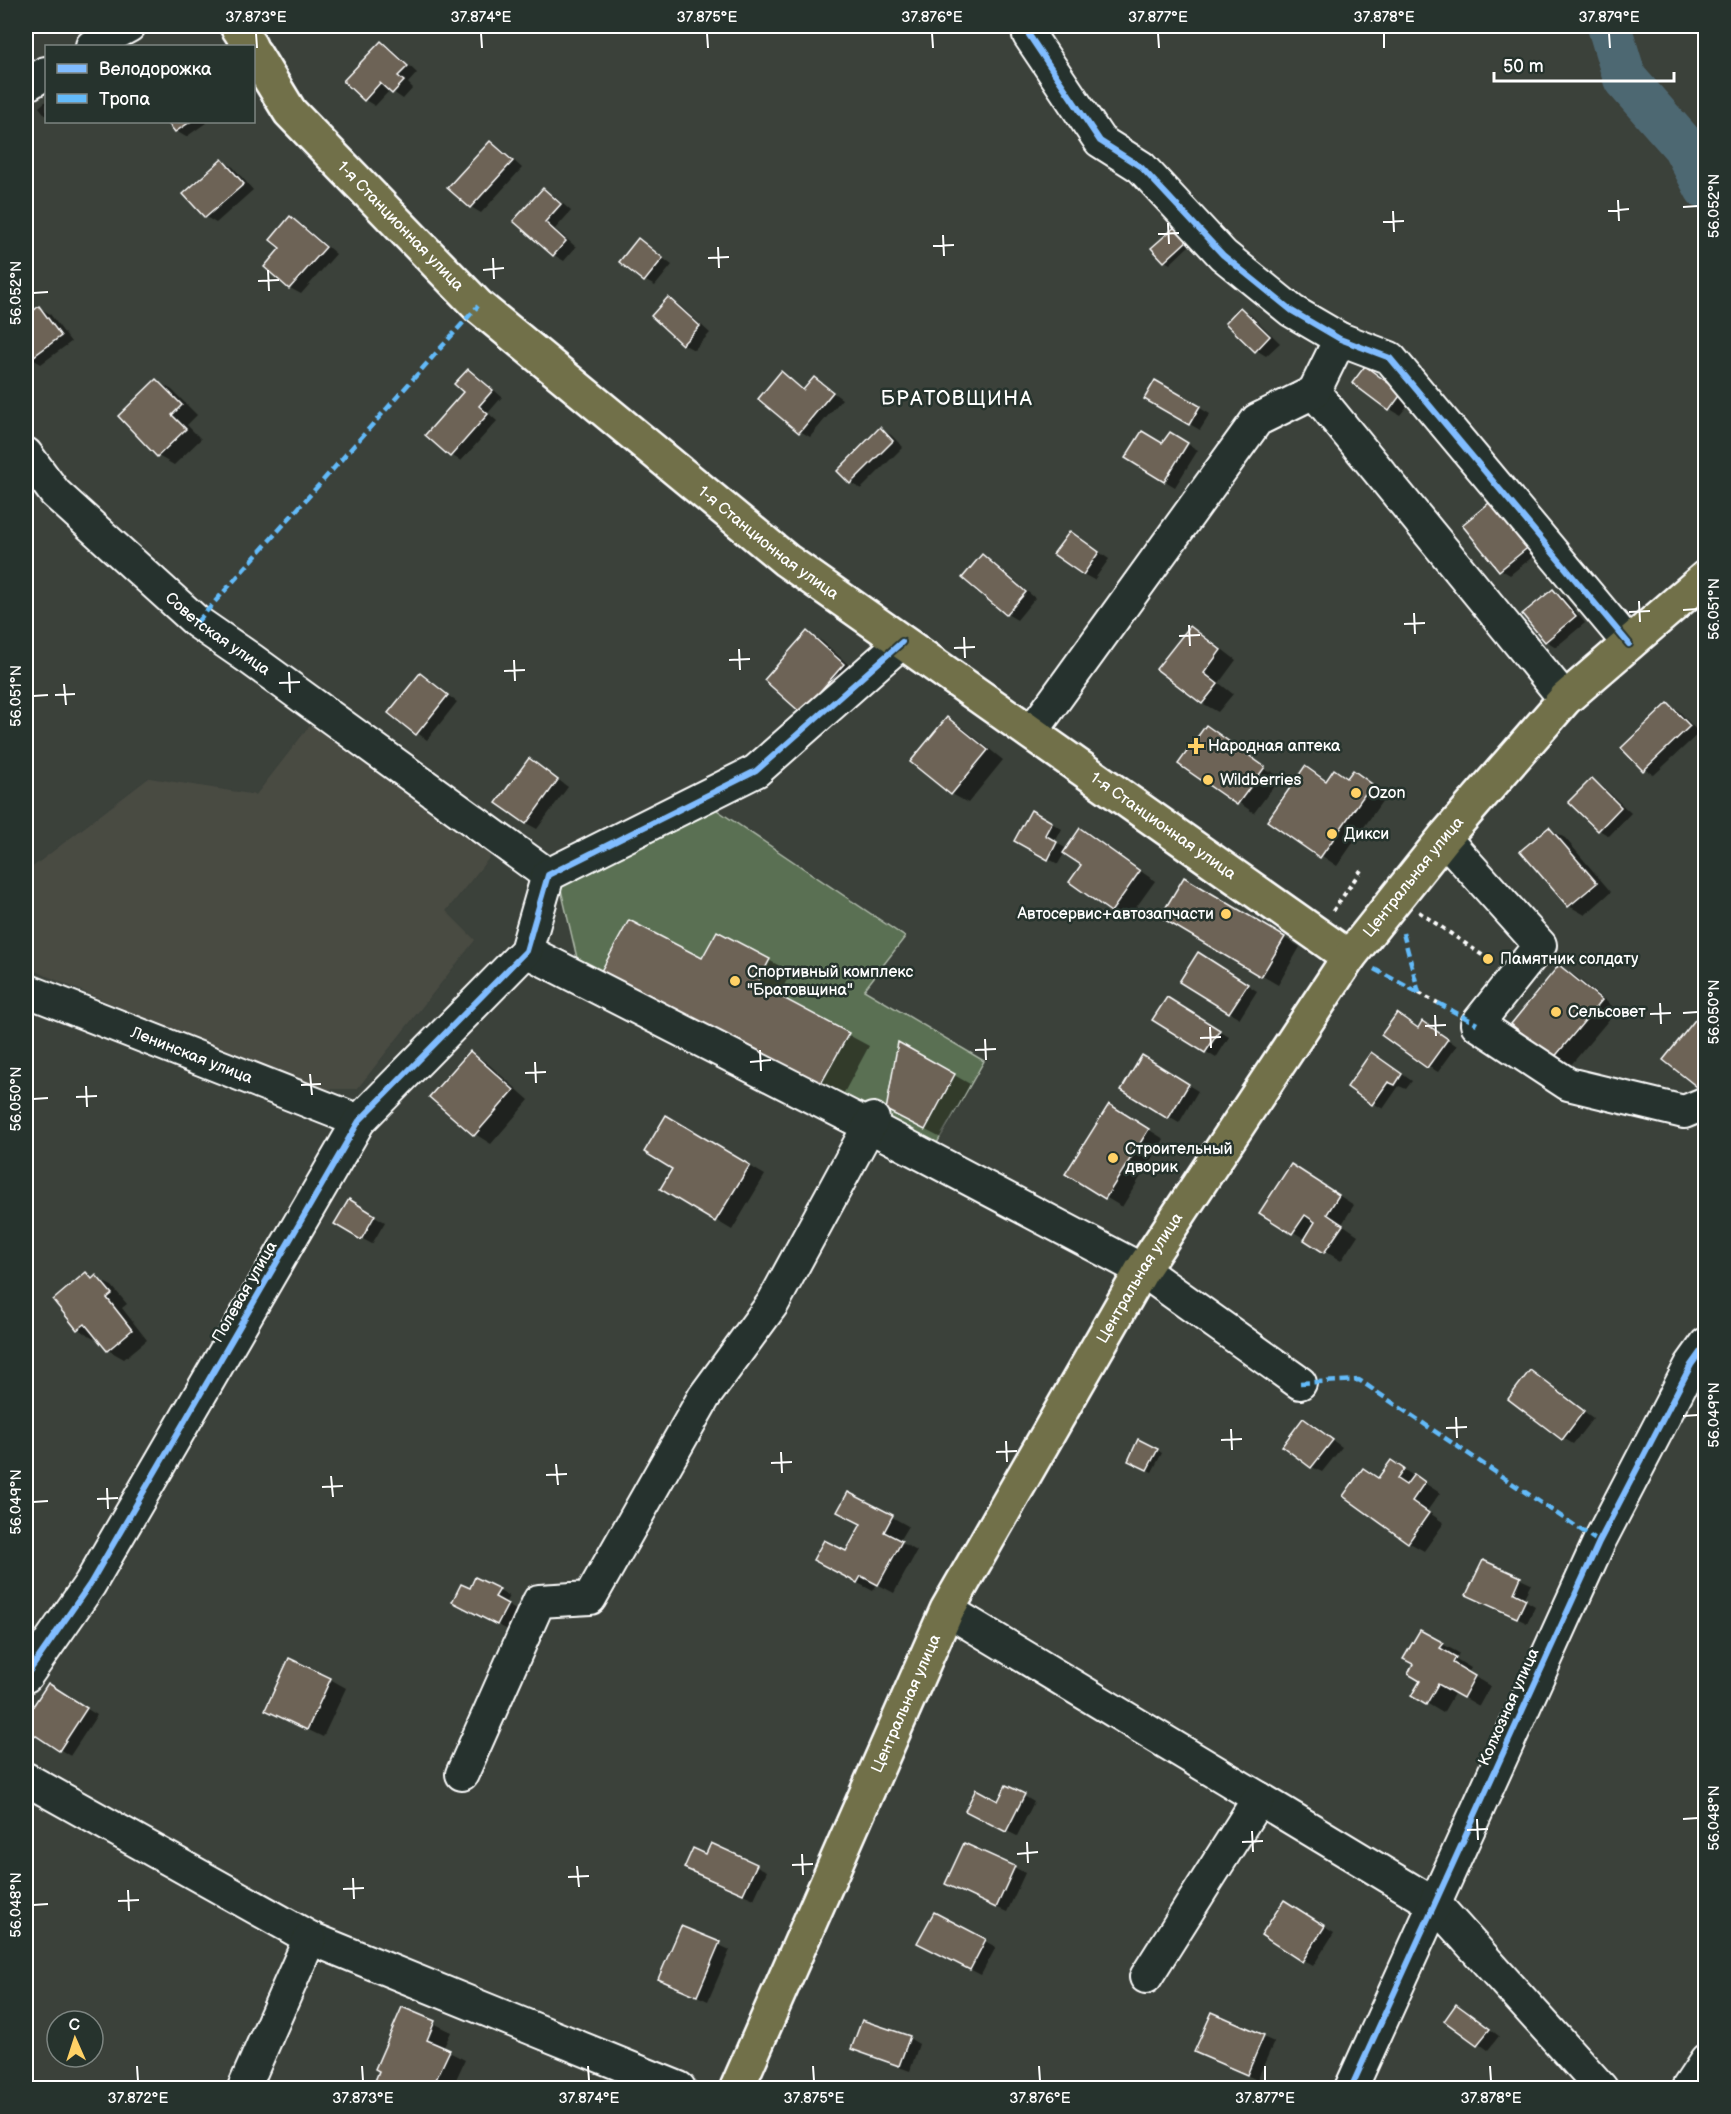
<svg xmlns="http://www.w3.org/2000/svg" width="1731" height="2114" viewBox="0 0 1731 2114" font-family="'Balsamiq Sans',sans-serif">
<style>
.built{fill:#4a4b43}
.green{fill:#5a6f52;stroke:#acb7a8;stroke-width:1.5}
.shadow{fill:#0007}
.lines{fill:none;stroke-linecap:round;stroke-linejoin:round}
.river{stroke:#4e6772;stroke-width:44}
.building{fill:#6d6357;stroke:#fff;stroke-width:1.5}
.minor-casing{stroke:#fff;stroke-width:36}
.major-casing{stroke:#fff;stroke-width:38}
.path{stroke:#fff;stroke-width:4;stroke-dasharray:4.5 4.5;stroke-linecap:butt}
.minor{stroke:#26332d;stroke-width:32}
.major{stroke:#71704a;stroke-width:33}
.quiet{stroke:#63bbfa;stroke-width:4.5;stroke-dasharray:9 4.5;stroke-linecap:butt}
.cycleway-casing{stroke:#26332d;stroke-width:10}
.cycleway{stroke:#80bcff;stroke-width:6}
.ticks{fill:none;stroke:#fff;stroke-width:2}
.poi-dot{fill:#ffd166;stroke:#26332d;stroke-width:2}
.labels{text-anchor:middle;dominant-baseline:central;stroke-width:5;stroke-linejoin:round;paint-order:stroke}
.street-label{font-size:16px;fill:#fff;stroke:#26332d}
.poi-label{font-size:16px;fill:#fff;stroke:#26332d;text-anchor:start}
.quarter-label{font-size:20px;letter-spacing:1.5px;fill:#fff;stroke:#26332d}
.neatline{fill:none;stroke:#fff;stroke-width:2}
.ticks-label{font-size:15px;text-anchor:middle;fill:#fff}
</style>
<rect width="100%" height="100%" fill="#3b413a"/>
<filter id="ink" filterUnits="userSpaceOnUse"><feTurbulence type="fractalNoise" baseFrequency=".0167" numOctaves="2"/><feDisplacementMap in="SourceGraphic" scale="12" xChannelSelector="R" yChannelSelector="G"/><feConvolveMatrix kernelMatrix="1 2 1 2 8 2 1 2 1" color-interpolation-filters="sRGB"/></filter>
<g filter="url(#ink)">
<polygon class="built" points="315,719 493,853 446,911 475,940 357,1089 310,1089 26,967 26,872 149,778 256,795"/>
<polygon class="green" points="711,806 905,937 864,990 984,1061 933,1150 580,971 559,881"/>
<g class="shadow">
<polygon points="381,43 392,49 417,73 408,83 413,88 403,99 390,90 375,106 365,100"/>
<polygon points="46,101 46,116 39,107"/>
<polygon points="169,122 205,122 206,123 186,137 176,131"/>
<polygon points="490,143 501,149 522,168 481,213 471,207"/>
<polygon points="222,161 233,167 253,190 216,223 206,217"/>
<polygon points="543,190 554,196 571,211 555,229 576,247 564,261 554,255 515,221"/>
<polygon points="291,218 301,224 336,254 301,294 290,288 266,267 282,248"/>
<polygon points="1176,227 1192,243 1170,264 1165,261"/>
<polygon points="638,240 672,265 655,286 644,280"/>
<polygon points="669,299 679,305 710,333 694,350 683,344 653,316"/>
<polygon points="40,308 50,314 71,342 41,364 31,358 26,351 26,319"/>
<polygon points="1240,309 1251,315 1280,343 1266,356 1256,350"/>
<polygon points="1366,368 1412,400 1400,415 1390,409"/>
<polygon points="468,371 478,376 502,397 488,413 497,421 461,461 451,455"/>
<polygon points="781,373 805,390 814,379 842,399 810,437 800,431"/>
<polygon points="157,381 172,390 197,415 187,425 201,439 174,465 158,456 120,416"/>
<polygon points="1156,382 1210,414 1200,430 1146,399"/>
<polygon points="880,429 891,435 903,447 861,489 851,483"/>
<polygon points="1170,434 1198,450 1175,487 1127,458 1163,445"/>
<polygon points="1464,526 1540,551 1510,575 1500,569"/>
<polygon points="1071,533 1109,559 1094,580 1083,574"/>
<polygon points="983,556 993,562 1035,598 1017,620 1007,614"/>
<polygon points="1554,591 1564,597 1585,623 1556,647 1546,641"/>
<polygon points="1190,628 1206,637 1236,660 1219,683 1233,694 1218,712 1202,703"/>
<polygon points="808,633 823,642 859,674 802,711"/>
<polygon points="420,675 457,702 427,740 390,713"/>
<polygon points="1669,705 1679,711 1699,733 1654,775 1644,769"/>
<polygon points="947,719 963,728 1003,760 968,803 952,794 912,762"/>
<polygon points="1220,738 1270,773 1271,771 1280,778 1254,813 1181,763"/>
<polygon points="540,766 568,787 537,829 526,823"/>
<polygon points="1353,772 1387,794 1337,866 1269,820 1321,778 1327,782 1348,779"/>
<polygon points="1592,780 1602,786 1631,813 1609,836 1599,830"/>
<polygon points="1032,812 1062,829 1055,842 1067,849 1081,830 1155,881 1127,920 1112,910 1083,865 1065,852 1058,864 1016,841"/>
<polygon points="1549,829 1565,838 1611,892 1585,915 1569,906"/>
<polygon points="1184,879 1300,947 1278,985 1162,917"/>
<polygon points="718,933 791,972 778,997 869,1046 840,1100 623,985 703,960"/>
<polygon points="1208,960 1257,991 1240,1018 1229,1012"/>
<polygon points="1560,967 1575,976 1617,1010 1570,1066 1554,1057"/>
<polygon points="1178,1004 1229,1037 1216,1058 1154,1020"/>
<polygon points="1433,1029 1457,1046 1438,1072 1428,1066"/>
<polygon points="899,1044 970,1084 941,1138 904,1119"/>
<polygon points="470,1053 486,1062 529,1100 491,1144 475,1134"/>
<polygon points="1143,1058 1198,1091 1179,1123 1123,1090"/>
<polygon points="1382,1060 1412,1081 1406,1089 1399,1086 1383,1109 1373,1103"/>
<polygon points="1125,1115 1164,1139 1122,1207 1067,1174"/>
<polygon points="667,1117 765,1175 732,1230 662,1188 674,1168"/>
<polygon points="1706,1144 1706,1155 1700,1150"/>
<polygon points="1307,1175 1354,1205 1342,1224 1358,1235 1341,1261 1261,1212"/>
<polygon points="349,1201 385,1222 372,1244 336,1224"/>
<polygon points="86,1274 112,1286 127,1304 122,1308 147,1340 124,1359 108,1350 97,1336 94,1338 78,1329"/>
<polygon points="1530,1372 1593,1418 1573,1444 1563,1438"/>
<polygon points="1304,1420 1342,1447 1322,1472 1312,1467"/>
<polygon points="1157,1450 1162,1453 1152,1472 1134,1463"/>
<polygon points="1392,1462 1440,1493 1427,1511 1444,1523 1424,1551 1408,1542 1379,1479"/>
<polygon points="892,1517 908,1526 899,1541 917,1551 894,1593 877,1584 873,1591 831,1569 847,1553 862,1524"/>
<polygon points="1483,1562 1531,1584 1523,1599 1535,1606 1527,1623 1478,1600"/>
<polygon points="470,1590 499,1591 509,1596 505,1604 518,1611 508,1630 464,1608"/>
<polygon points="1420,1632 1459,1653 1456,1659 1471,1668 1468,1673 1490,1686 1479,1706 1455,1692 1443,1713 1413,1695 1422,1681 1415,1664"/>
<polygon points="330,1679 346,1688 323,1737 267,1710"/>
<polygon points="48,1685 97,1715 70,1756 26,1727 26,1719"/>
<polygon points="1024,1796 1034,1802 1017,1836 977,1816 998,1803"/>
<polygon points="712,1845 767,1871 754,1899 696,1873"/>
<polygon points="1014,1867 1025,1873 1007,1912 957,1890"/>
<polygon points="1294,1908 1334,1933 1313,1966 1303,1960"/>
<polygon points="934,1914 996,1947 981,1975 929,1948"/>
<polygon points="682,1928 730,1950 708,2001 660,1979"/>
<polygon points="403,2009 451,2032 443,2049 465,2060 452,2088 381,2088 375,2085"/>
<polygon points="1467,2012 1499,2036 1488,2050 1446,2020"/>
<polygon points="1212,2014 1274,2042 1257,2080 1196,2052"/>
<polygon points="909,2038 919,2044 910,2071 863,2054 853,2049"/>
</g>
<g class="lines">
<polyline class="river" points="1609,26 1625,79 1684,146 1706,188"/>
</g>
<g class="building">
<polygon points="381,41 408,66 398,76 404,81 392,94 380,83 364,101 343,81"/>
<polygon points="167,122 190,122 175,132"/>
<polygon points="490,141 513,161 470,208 447,188"/>
<polygon points="222,159 244,184 205,218 183,194"/>
<polygon points="543,188 561,204 545,222 566,241 553,256 513,221"/>
<polygon points="290,216 326,247 289,289 264,267 280,248 270,240"/>
<polygon points="1176,226 1188,240 1164,262 1151,248"/>
<polygon points="638,238 663,258 644,282 619,262"/>
<polygon points="668,297 700,326 682,345 651,316"/>
<polygon points="39,306 61,336 30,359 26,353 26,317"/>
<polygon points="1240,307 1270,336 1255,352 1225,323"/>
<polygon points="1365,366 1402,393 1389,411 1352,383"/>
<polygon points="468,369 493,390 479,406 488,414 450,457 425,435 463,392 454,384"/>
<polygon points="781,371 803,390 814,377 833,392 799,433 758,399"/>
<polygon points="156,379 182,405 172,415 186,429 157,457 118,416"/>
<polygon points="1155,380 1200,406 1189,425 1144,399"/>
<polygon points="880,427 893,441 850,484 837,471"/>
<polygon points="1142,431 1162,443 1170,432 1188,443 1164,482 1125,458"/>
<polygon points="1494,499 1531,545 1499,571 1462,525"/>
<polygon points="1070,531 1099,552 1083,575 1053,554"/>
<polygon points="982,554 1026,592 1006,615 962,578"/>
<polygon points="1553,589 1576,616 1545,642 1522,614"/>
<polygon points="1190,626 1221,650 1204,673 1218,684 1202,704 1156,669"/>
<polygon points="807,631 844,664 801,713 764,680"/>
<polygon points="420,673 448,695 416,735 388,713"/>
<polygon points="1668,703 1690,726 1643,771 1621,748"/>
<polygon points="947,717 988,750 951,795 910,762"/>
<polygon points="1206,725 1265,767 1237,805 1178,764"/>
<polygon points="529,758 558,780 526,824 496,803"/>
<polygon points="1305,766 1326,781 1334,769 1347,778 1353,770 1372,784 1320,858 1267,821"/>
<polygon points="1592,778 1621,807 1598,831 1568,802"/>
<polygon points="1031,810 1052,822 1045,835 1057,842 1048,860 1014,841"/>
<polygon points="1549,827 1597,883 1568,907 1520,851"/>
<polygon points="1080,828 1140,871 1111,912 1069,882 1081,865 1063,853"/>
<polygon points="1184,877 1285,937 1261,977 1160,917"/>
<polygon points="629,920 702,958 717,931 770,959 757,984 849,1033 818,1089 600,973"/>
<polygon points="1198,952 1248,984 1229,1013 1179,982"/>
<polygon points="1559,965 1602,1000 1553,1059 1511,1024"/>
<polygon points="1167,997 1220,1030 1205,1053 1152,1020"/>
<polygon points="1706,1006 1706,1094 1663,1060"/>
<polygon points="1397,1013 1418,1028 1422,1021 1448,1039 1427,1068 1381,1035"/>
<polygon points="898,1042 955,1074 925,1130 886,1110"/>
<polygon points="470,1051 514,1090 474,1136 429,1097"/>
<polygon points="1371,1052 1402,1074 1395,1085 1388,1082 1372,1105 1347,1087"/>
<polygon points="1142,1055 1189,1084 1168,1119 1121,1090"/>
<polygon points="1109,1104 1149,1129 1105,1199 1065,1174"/>
<polygon points="666,1115 750,1165 715,1222 660,1189 672,1169 644,1152"/>
<polygon points="1291,1164 1339,1195 1327,1214 1343,1225 1324,1253 1304,1240 1315,1222 1305,1215 1292,1234 1259,1213"/>
<polygon points="349,1199 375,1215 361,1240 334,1224"/>
<polygon points="86,1272 92,1279 96,1275 112,1294 107,1298 132,1330 107,1351 85,1324 77,1330 53,1300"/>
<polygon points="1530,1370 1584,1411 1562,1440 1508,1399"/>
<polygon points="1303,1418 1333,1440 1311,1468 1282,1446"/>
<polygon points="1138,1439 1158,1449 1147,1470 1128,1461"/>
<polygon points="1391,1460 1404,1469 1397,1479 1406,1485 1414,1474 1425,1482 1412,1501 1429,1513 1408,1543 1343,1496 1363,1468 1378,1478"/>
<polygon points="848,1492 893,1515 884,1532 902,1541 878,1585 861,1576 857,1583 813,1560 824,1540 846,1551 861,1524 837,1512"/>
<polygon points="1483,1560 1521,1577 1514,1593 1526,1599 1517,1618 1466,1595"/>
<polygon points="475,1577 500,1589 495,1597 508,1604 497,1625 452,1602 461,1584 470,1588"/>
<polygon points="1420,1630 1444,1643 1440,1648 1456,1657 1453,1663 1475,1676 1463,1698 1438,1684 1426,1705 1411,1696 1420,1681 1408,1674 1413,1664 1403,1659"/>
<polygon points="289,1658 331,1678 307,1730 265,1710"/>
<polygon points="48,1683 87,1708 59,1751 26,1729 26,1717"/>
<polygon points="1006,1785 1025,1794 1006,1832 965,1811 976,1789 998,1801"/>
<polygon points="711,1843 757,1864 743,1894 684,1868 693,1848 706,1854"/>
<polygon points="964,1843 1015,1866 996,1908 945,1884"/>
<polygon points="1284,1900 1325,1926 1302,1962 1261,1935"/>
<polygon points="934,1912 986,1939 970,1970 917,1943"/>
<polygon points="681,1926 720,1942 697,1996 658,1979"/>
<polygon points="1456,2004 1490,2029 1477,2045 1444,2021"/>
<polygon points="402,2007 435,2021 427,2040 450,2050 432,2088 379,2088 373,2086 379,2071 375,2069"/>
<polygon points="1212,2012 1264,2035 1247,2075 1194,2052"/>
<polygon points="862,2020 910,2036 899,2066 851,2049"/>
</g>
<g class="lines">
<defs>
<g id="minor">
<polyline points="1027,26 1029,35 1100,141 1141,167 1223,255 1292,311 1340,339 1390,358 1629,644"/>
<polyline points="92,46 129,26"/>
<polyline points="26,85 46,73"/>
<polyline points="1314,392 1565,699"/>
<path id="s1" d="M26,454L55,493L197,622L252,660L548,875"/>
<polyline points="1031,733 1257,420 1314,392 1340,339"/>
<polyline points="1444,838 1540,945 1477,1024 1568,1084 1684,1112 1706,1103"/>
<polyline points="526,951 869,1126 1142,1270 1300,1383"/>
<path id="s2" d="M26,990L359,1121"/>
<polyline points="947,1610 1436,1905 1601,2088"/>
<polyline points="26,1676 90,1584 359,1121 526,951 548,875 756,771 902,642"/>
<polyline points="462,1774 539,1601 590,1598 704,1397 773,1303 873,1119"/>
<polyline points="26,1779 310,1938 679,2088"/>
<polyline points="1146,1977 1259,1798"/>
<polyline points="244,2088 310,1938"/>
<polyline points="1351,2088 1599,1542 1691,1365 1706,1344"/>
<polyline points="1688,2088 1706,2061"/>
</g>
<g id="major">
<polyline points="237,26 250,46"/>
<path id="s3" d="M254,53L290,112L478,306L786,560L1349,957"/>
<path id="s4" d="M737,2088L947,1610L1142,1270L1349,957L1444,838L1565,699L1706,577"/>
</g>
</defs>
<use href="#minor" class="minor-casing"/>
<use href="#major" class="major-casing"/>
<g class="path">
<polyline points="1333,911 1361,870"/>
<polyline points="1419,912 1488,959"/>
<polyline points="1419,993 1438,1003"/>
</g>
<use href="#minor" class="minor"/>
<use href="#major" class="major"/>
<g class="quiet">
<polyline points="197,622 478,306"/>
<polyline points="1403,933 1419,993"/>
<polyline points="1374,969 1419,993"/>
<polyline points="1438,1003 1477,1024"/>
<polyline points="1300,1383 1359,1380 1599,1542"/>
</g>
<defs>
<g id="cycleway">
<polyline points="1027,26 1029,35 1100,141 1141,167 1223,255 1292,311 1340,339 1390,358 1629,644"/>
<polyline points="26,1676 90,1584 359,1121 526,951 548,875 756,771 902,642"/>
<polyline points="1351,2088 1599,1542 1691,1365 1706,1344"/>
</g>
</defs>
<use href="#cycleway" class="cycleway-casing"/>
<use href="#cycleway" class="cycleway"/>
</g>
</g>
<path class="ticks" d="M256,33L257,48M481,33L482,48M707,33L708,48M932,33L933,48M1158,33L1159,48M1384,33V48M1609,33L1610,48M1618,200L1619,221M1683,207L1698,206M1393,211L1394,232M1608,211L1629,209M1383,222L1404,221M1168,223L1169,244M1158,234L1179,233M943,235L944,256M933,246L954,245M718,247L719,268M493,258L494,279M708,258L729,257M268,270L269,291M483,270L504,268M258,281L279,280M33,293L48,292M1639,601L1640,622M1683,610L1698,609M1629,612L1650,611M1414,613L1415,634M1404,624L1425,623M1189,625L1190,646M1179,636L1200,635M964,637L965,658M954,648L975,647M739,649L740,670M514,660L515,681M729,660L750,659M504,671L525,670M289,672L290,693M279,683L300,682M64,684L66,705M55,695L75,694M33,696L48,695M1660,1003L1661,1024M1683,1013L1698,1012M1650,1014L1671,1013M1435,1015L1436,1036M1425,1026L1446,1025M1210,1027L1211,1048M1200,1038L1221,1037M985,1039L986,1060M760,1050L761,1071M975,1050L996,1049M535,1062L536,1083M750,1062L771,1060M525,1073L546,1072M310,1074L312,1095M301,1085L321,1084M86,1086L87,1107M76,1097L97,1096M33,1099L48,1098M1683,1416L1698,1415M1456,1417L1457,1438M1446,1428L1467,1427M1231,1429L1232,1450M1221,1440L1242,1439M1006,1441L1007,1462M781,1452L782,1473M996,1452L1017,1451M771,1463L792,1462M556,1464L558,1485M546,1475L567,1474M331,1476L333,1497M322,1487L343,1486M107,1488L108,1509M97,1499L118,1498M33,1502L48,1501M1477,1819L1478,1840M1683,1819L1698,1818M1467,1830L1488,1829M1252,1831L1253,1852M1027,1842L1028,1863M1242,1842L1263,1841M802,1854L803,1875M1017,1854L1038,1852M792,1865L813,1864M577,1866L579,1887M568,1877L589,1876M353,1878L354,1899M343,1889L364,1888M128,1890L129,1911M118,1901L139,1900M33,1905L48,1904M137,2066L138,2081M362,2066L363,2081M588,2066L589,2081M813,2066L814,2081M1039,2066L1040,2081M1265,2066V2081M1490,2066L1491,2081"/>
<g class="poi-dot">
<path d="M1193 737h6v6h6v6h-6v6h-6v-6h-6v-6h6z"/>
<circle cx="1208" cy="780" r="6"/>
<circle cx="1356" cy="793" r="6"/>
<circle cx="1332" cy="834" r="6"/>
<circle cx="1226" cy="914" r="6"/>
<circle cx="1488" cy="959" r="6"/>
<circle cx="735" cy="981" r="6"/>
<circle cx="1556" cy="1012" r="6"/>
<circle cx="1113" cy="1158" r="6"/>
</g>
<g class="labels">
<g class="street-label">
<text stroke="none"><textPath href="#s3" startOffset="228">1-я Станционная улица</textPath></text>
<text stroke="none"><textPath href="#s3" startOffset="714">1-я Станционная улица</textPath></text>
<text stroke="none"><textPath href="#s1" startOffset="264">Советская улица</textPath></text>
<text stroke="none"><textPath href="#s3" startOffset="1200">1-я Станционная улица</textPath></text>
<text stroke="none"><textPath href="#s4" startOffset="1392">Центральная улица</textPath></text>
<text stroke="none"><textPath href="#s2" startOffset="178">Ленинская улица</textPath></text>
<text stroke="none"><textPath href="#s4" startOffset="906">Центральная улица</textPath></text>
<text transform="translate(245 1292) rotate(-60)">Полевая улица</text>
<text stroke="none"><textPath href="#s4" startOffset="420">Центральная улица</textPath></text>
<text transform="translate(1509 1707) rotate(-66)">Колхозная улица</text>
</g>
<g class="poi-label">
<text x="1208" y="746">Народная аптека</text>
<text x="1220" y="780">Wildberries</text>
<text x="1368" y="793">Ozon</text>
<text x="1344" y="834">Дикси</text>
<text x="1214" y="914" text-anchor="end">Автосервис+автозапчасти</text>
<text x="1500" y="959">Памятник солдату</text>
<text x="747" y="972">Спортивный комплекс<tspan x="747" dy="18">"Братовщина"</tspan></text>
<text x="1568" y="1012">Сельсовет</text>
<text x="1125" y="1149">Строительный<tspan x="1125" dy="18">дворик</tspan></text>
</g>
<g class="quarter-label">
<text x="957" y="399">БРАТОВЩИНА</text>
</g>
</g>
<rect width="1731" height="2114" fill="none" stroke="#26332d" stroke-width="66"/>
<rect x="45" y="45" width="210" height="78" fill="#26332d" stroke="#7d8581" stroke-width="1.5"/>
<rect x="57" y="64" width="30" height="9" fill="#80bcff" stroke="#7d8581" stroke-width="1.5"/>
<text x="99" y="75" font-size="18" fill="#ffffff">Велодорожка</text>
<rect x="57" y="94" width="30" height="9" fill="#63bbfa" stroke="#7d8581" stroke-width="1.5"/>
<text x="99" y="105" font-size="18" fill="#ffffff">Тропа</text>
<g transform="translate(75 2039) rotate(357)"><circle r="28" fill="#26332d" stroke="#7d8581" stroke-width="1.5"/>
<path d="M0-4.5L10 22L0 15L-10 22Z" fill="#ffd166"/>
<text y="-9" font-size="16" font-weight="bold" text-anchor="middle" fill="#ffffff">С</text>
</g>
<path d="M1494 72v9h180v-9" fill="none" stroke="#ffffff" stroke-width="3"/>
<text x="1503" y="72" font-size="18" fill="#ffffff" stroke="#26332d" stroke-width="4.5" paint-order="stroke">50 m</text>
<rect x="33" y="33" width="1665" height="2048" class="neatline"/>
<g class="ticks-label">
<text x="256" y="22">37.873°E</text>
<text x="481" y="22">37.874°E</text>
<text x="707" y="22">37.875°E</text>
<text x="932" y="22">37.876°E</text>
<text x="1158" y="22">37.877°E</text>
<text x="1384" y="22">37.878°E</text>
<text x="1609" y="22">37.879°E</text>
<text transform="translate(1714 206) rotate(-90)" y="5">56.052°N</text>
<text transform="translate(16 293) rotate(-90)" y="5">56.052°N</text>
<text transform="translate(1714 609) rotate(-90)" y="5">56.051°N</text>
<text transform="translate(16 696) rotate(-90)" y="5">56.051°N</text>
<text transform="translate(1714 1012) rotate(-90)" y="5">56.050°N</text>
<text transform="translate(16 1099) rotate(-90)" y="5">56.050°N</text>
<text transform="translate(1714 1415) rotate(-90)" y="5">56.049°N</text>
<text transform="translate(16 1502) rotate(-90)" y="5">56.049°N</text>
<text transform="translate(1714 1818) rotate(-90)" y="5">56.048°N</text>
<text transform="translate(16 1905) rotate(-90)" y="5">56.048°N</text>
<text x="138" y="2103">37.872°E</text>
<text x="363" y="2103">37.873°E</text>
<text x="589" y="2103">37.874°E</text>
<text x="814" y="2103">37.875°E</text>
<text x="1040" y="2103">37.876°E</text>
<text x="1265" y="2103">37.877°E</text>
<text x="1491" y="2103">37.878°E</text>
</g>
</svg>
